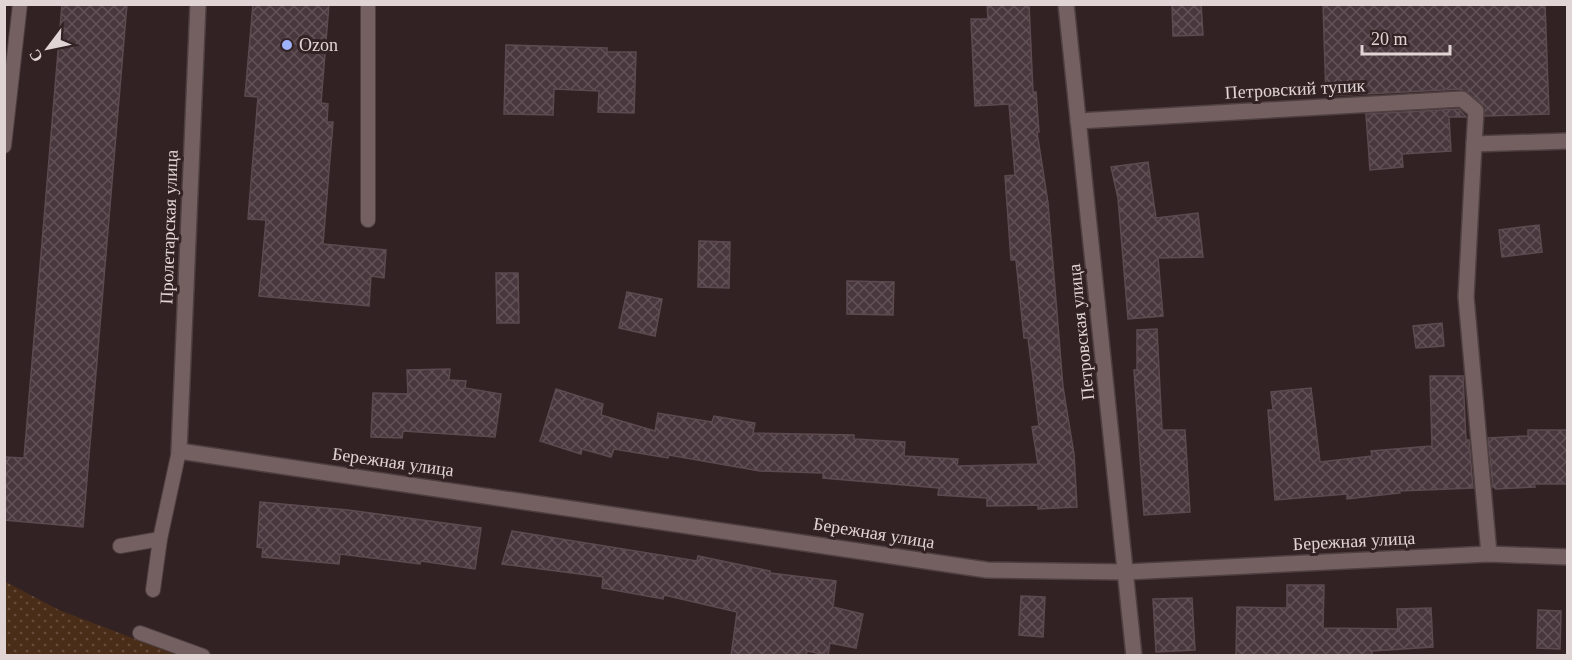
<svg xmlns="http://www.w3.org/2000/svg" width="1572" height="660" viewBox="0 0 1572 660" font-family="Georgia,serif">
<style>
.green{fill:url(#green-dots)}
.building{fill:url(#building-cross-hatch);stroke:#5d4a51;stroke-width:1.5}
.lines{fill:none;stroke-linecap:round;stroke-linejoin:round}
.service-casing{stroke:#4e3f41;stroke-width:16}
.minor-casing{stroke:#4e3f41;stroke-width:18}
.secondary-casing{stroke:#4e3f41;stroke-width:18}
.service{stroke:#746061;stroke-width:14}
.minor{stroke:#746061;stroke-width:15}
.secondary{stroke:#746061;stroke-width:15}
.poi-dot{fill:#9fb3fd;stroke:#332223;stroke-width:2}
.labels{text-anchor:middle;dominant-baseline:central;stroke-width:6;stroke-linejoin:round;paint-order:stroke}
.poi-label{font-size:18px;fill:#e0d4d4;stroke:#332223;text-anchor:start}
.street-label{font-size:18px;fill:#e0d4d4;stroke:#332223}
</style>
<defs>
<pattern id="green-dots" width="8" height="8" patternUnits="userSpaceOnUse" patternTransform="scale(1.5)"><rect width="8" height="8" fill="#4a2d19"/><path d="M2 2h.1M6 6h.1" fill="none" stroke="#644b3a" stroke-width="1.8" stroke-linecap="round"/></pattern>
<pattern id="building-cross-hatch" width="8" height="8" patternUnits="userSpaceOnUse" patternTransform="scale(1.5)"><rect width="8" height="8" fill="#48373d"/><path d="M0 0l8 8M0 8l8-8" fill="none" stroke="#625358"/></pattern>
</defs>
<rect width="100%" height="100%" fill="#332223"/>
<polygon class="green" points="4,581 59,610 177,655 5,655"/>
<g class="building">
<polygon points="62,4 127,4 83,527 4,520 4,457 24,458"/>
<polygon points="253,4 329,4 321,103 328,104 327,122 333,122 323,244 386,250 384,278 371,276 369,306 259,296 266,220 248,219 258,97 245,96"/>
<polygon points="987,4 1029,4 1033,92 1036,92 1039,132 1037,132 1048,203 1063,387 1074,454 1077,507 1038,509 1038,505 987,506 987,498 938,495 939,488 823,478 823,473 760,471 669,455 668,458 614,449 611,457 582,449 581,454 540,441 556,389 603,404 601,415 655,431 658,413 712,422 714,416 755,423 753,433 854,435 854,439 905,442 904,456 958,459 957,466 1038,464 1032,427 1039,426 1028,338 1024,338 1016,260 1011,260 1005,176 1015,175 1009,104 975,106 971,19 988,19"/>
<polygon points="1172,4 1201,4 1203,35 1173,36"/>
<polygon points="1323,4 1545,4 1549,114 1485,116 1482,104 1461,89 1326,96"/>
<polygon points="506,45 607,48 607,52 636,52 634,113 598,112 599,91 554,89 553,115 504,114"/>
<polygon points="1459,109 1466,117 1449,117 1451,151 1402,154 1403,167 1370,170 1366,114"/>
<polygon points="1148,162 1156,218 1198,213 1203,257 1158,258 1163,316 1128,319 1118,198 1111,167"/>
<polygon points="1539,225 1542,252 1502,257 1499,230"/>
<polygon points="699,241 730,242 729,288 698,287"/>
<polygon points="496,273 518,273 519,323 497,323"/>
<polygon points="847,281 894,282 893,315 847,314"/>
<polygon points="627,292 662,299 655,336 619,328"/>
<polygon points="1442,323 1444,346 1416,348 1413,326"/>
<polygon points="1157,329 1162,430 1185,430 1190,512 1144,515 1134,370 1137,370 1137,330"/>
<polygon points="450,369 449,380 466,381 465,388 501,394 495,437 403,431 402,438 371,437 373,393 408,394 407,370"/>
<polygon points="1430,376 1463,376 1466,440 1469,440 1473,488 1399,491 1400,493 1347,499 1347,494 1275,500 1268,410 1273,410 1271,392 1311,388 1320,462 1372,456 1371,451 1432,446"/>
<polygon points="1528,430 1568,430 1568,484 1534,484 1535,487 1496,489 1493,487 1488,438 1528,436"/>
<polygon points="260,502 348,510 481,528 475,569 421,561 420,564 340,554 339,564 262,557 263,548 257,547"/>
<polygon points="512,531 697,561 698,556 770,571 770,573 836,581 833,607 863,614 856,648 830,643 828,655 807,651 806,656 731,656 737,612 664,595 663,599 602,588 603,577 502,564"/>
<polygon points="1287,585 1324,585 1323,628 1398,629 1397,609 1431,608 1433,647 1372,651 1372,656 1236,656 1237,607 1287,608"/>
<polygon points="1021,596 1045,597 1043,637 1019,635"/>
<polygon points="1192,598 1195,650 1156,652 1153,599"/>
<polygon points="1538,610 1561,611 1560,649 1537,648"/>
</g>
<g class="lines">
<defs>
<g id="service">
<polyline points="4,146 20,4"/>
<polyline points="368,220 368,4"/>
<polyline points="120,546 160,539"/>
<polyline points="153,590 160,539 179,451"/>
<polyline points="140,633 203,656"/>
</g>
<g id="minor">
<polyline points="198,4 179,451 987,570 1126,572 1489,554 1568,557"/>
<polyline points="1078,121 1462,99 1476,111 1474,144 1568,141"/>
<polyline points="1474,144 1466,297 1489,554"/>
</g>
<polyline id="secondary" points="1066,4 1134,656"/>
</defs>
<use href="#service" class="service-casing"/>
<use href="#minor" class="minor-casing"/>
<use href="#secondary" class="secondary-casing"/>
<use href="#service" class="service"/>
<use href="#minor" class="minor"/>
<use href="#secondary" class="secondary"/>
</g>
<circle class="poi-dot" cx="287" cy="45" r="6"/>
<g class="labels">
<g class="poi-label">
<text x="299" y="45">Ozon</text>
</g>
<g class="street-label">
<text transform="translate(1295 89) rotate(-3)">Петровский тупик</text>
<text transform="translate(169 227) rotate(-88)">Пролетарская улица</text>
<text transform="translate(1081 332) rotate(-96)">Петровская улица</text>
<text transform="translate(393 462) rotate(8)">Бережная улица</text>
<text transform="translate(874 533) rotate(9)">Бережная улица</text>
<text transform="translate(1354 541) rotate(-3)">Бережная улица</text>
</g>
</g>
<rect width="1572" height="660" fill="none" stroke="#e0d4d4" stroke-width="12"/>
<g transform="translate(48 48) rotate(238)" stroke="#332223" stroke-width="4.5" paint-order="stroke">
<path d="M0-4.5L10 22L0 15L-10 22Z" fill="#e0d4d4"/>
<text y="-9" font-size="16" font-weight="bold" text-anchor="middle" fill="#e0d4d4">С</text>
</g>
<path d="M1362 45v9h88v-9" fill="none" stroke="#e0d4d4" stroke-width="3"/>
<text x="1371" y="45" font-size="18" fill="#e0d4d4" stroke="#332223" stroke-width="4.5" paint-order="stroke">20 m</text>
</svg>
